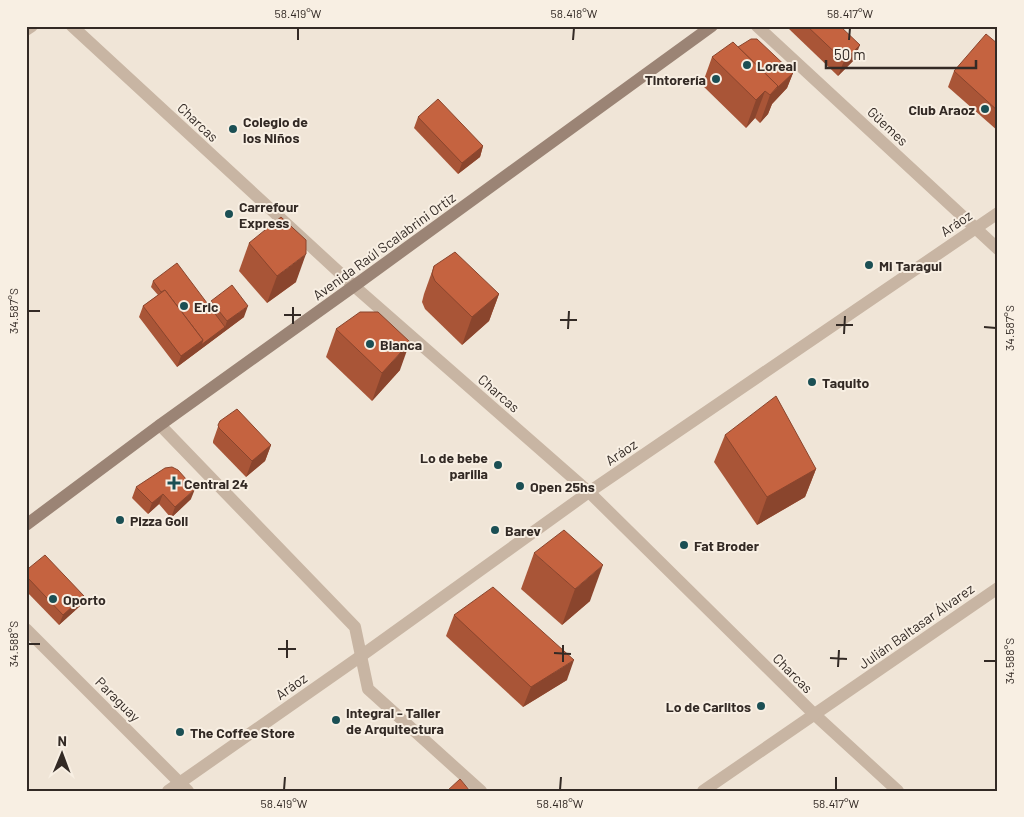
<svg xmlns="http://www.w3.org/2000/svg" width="1024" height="817" viewBox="0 0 1024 817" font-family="Barlow,sans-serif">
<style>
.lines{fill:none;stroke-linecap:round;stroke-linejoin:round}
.street{stroke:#c8b5a3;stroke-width:12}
.secondary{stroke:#9b8475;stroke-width:12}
.wall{fill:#a95537}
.shaded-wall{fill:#8a452d}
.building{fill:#c56340;stroke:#8a452d}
.ticks{fill:none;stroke:#332a25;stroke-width:2}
.poi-dot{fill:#1b4f54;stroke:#f8efe3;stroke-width:2}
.labels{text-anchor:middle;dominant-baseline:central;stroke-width:4;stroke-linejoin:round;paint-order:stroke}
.poi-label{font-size:14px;font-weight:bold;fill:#332a25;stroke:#f8efe3;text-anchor:start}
.street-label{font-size:14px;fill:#332a25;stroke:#f8efe3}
.neatline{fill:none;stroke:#332a25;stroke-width:2}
.ticks-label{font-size:12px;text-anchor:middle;fill:#332a25}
</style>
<rect width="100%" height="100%" fill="#f0e5d7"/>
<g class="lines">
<g class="street">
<polyline points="72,26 354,286 589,492 814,714 898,791"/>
<polyline points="757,26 998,249"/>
<polyline points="26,30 32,26"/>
<polyline points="160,425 355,627 368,689 481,791"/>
<polyline points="26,629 188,791"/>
<polyline points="168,791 361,656 589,492 998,213"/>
<polyline points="703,791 998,588"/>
</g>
<polyline class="secondary" points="26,525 160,425 354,286 712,26"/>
</g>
<g class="wall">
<polygon points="788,26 840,26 854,60 838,76 789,29"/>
<polygon points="998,44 998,131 948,87 954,71"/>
<polygon points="738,47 793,73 787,88 772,104 768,114 760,123 755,118 746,128 702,85 712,57"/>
<polygon points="418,117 483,146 480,157 458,174 414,128"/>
<polygon points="249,243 296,282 267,303 239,271"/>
<polygon points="434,266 499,294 489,321 462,345 425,309 422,302 424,294"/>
<polygon points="153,281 209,306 211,301 244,317 177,367 139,317 143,306 158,295 151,287"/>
<polygon points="336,329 400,370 372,401 326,357"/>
<polygon points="220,421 271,445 265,461 246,477 213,443 213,441"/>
<polygon points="725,435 816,469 805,497 757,525 714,462"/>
<polygon points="136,487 191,499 171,518 159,504 148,514 132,498"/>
<polygon points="534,553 590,601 562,625 521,589"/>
<polygon points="27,570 80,606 59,625 26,591 26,573"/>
<polygon points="454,615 567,680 523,707 446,636"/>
</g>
<g class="shaded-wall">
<polygon points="860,45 854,60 838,76 844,61"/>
<polygon points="793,73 787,88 772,104 768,114 760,123 770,95"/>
<polygon points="765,91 755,118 746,128 756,100"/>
<polygon points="483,146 480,157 458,174 462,163"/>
<polygon points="306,254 296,282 267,303 277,276"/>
<polygon points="499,294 489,321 462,345 472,317"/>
<polygon points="248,306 244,317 177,367 181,356 203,340 225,327 227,321"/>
<polygon points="410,342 400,370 372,401 382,373"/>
<polygon points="271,445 265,461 246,477 252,461"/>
<polygon points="816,469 805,497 757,525 767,497"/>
<polygon points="195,489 191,499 171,518 175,507"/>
<polygon points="163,494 159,504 148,514 152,503"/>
<polygon points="603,565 590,601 562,625 575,589"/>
<polygon points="84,596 80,606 59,625 63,615"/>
<polygon points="574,660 567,680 523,707 531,687"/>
</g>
<g class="building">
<polygon points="807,26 840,26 860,45 844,61"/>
<polygon points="986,34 998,44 998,111 954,71"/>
<polygon points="751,39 757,39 793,73 777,88 778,86 738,47"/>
<polygon points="733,42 778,86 770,95 765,91 756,100 712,57"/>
<polygon points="438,99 483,146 462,163 418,117"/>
<polygon points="281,217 306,240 306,254 277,276 249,243"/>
<polygon points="455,252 499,294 472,317 435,281 432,274 434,266"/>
<polygon points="177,263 225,327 201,345 203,340 165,290 161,292 153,281"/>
<polygon points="232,285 248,306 227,321 211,301"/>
<polygon points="165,290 203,340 181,356 143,306"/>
<polygon points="360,312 378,312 410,342 382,373 336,329"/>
<polygon points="776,396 816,469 767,497 725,435"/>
<polygon points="237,409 271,445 252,461 219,428 218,425 220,421"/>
<polygon points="172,467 178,470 195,489 175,507 163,494 152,503 136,487 165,468"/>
<polygon points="564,530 603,565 575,589 534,553"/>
<polygon points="45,555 84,596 63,615 28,578 27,570 29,568"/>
<polygon points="493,587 574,660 531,687 454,615"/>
<polygon points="460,779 470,791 447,791"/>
</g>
<path class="ticks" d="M298,40V28M573,40L574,28M849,40L850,28M28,311H40M284,315H301M560,320H577M293,324V307M836,325H853M984,327L996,328M568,329L569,311M844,334L845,316M28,644H40M278,649H296M554,653L571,654M287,658V640M830,658L847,659M984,661H996M563,662V645M838,667L839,650M284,790L285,777M560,790L561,777M836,790V777"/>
<g class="poi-dot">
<circle cx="747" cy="65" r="5"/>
<circle cx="716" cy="79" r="5"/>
<circle cx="985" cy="109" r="5"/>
<circle cx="233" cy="129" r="5"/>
<circle cx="229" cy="214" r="5"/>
<circle cx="869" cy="265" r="5"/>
<circle cx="184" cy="306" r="5"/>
<circle cx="370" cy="344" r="5"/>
<circle cx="812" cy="382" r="5"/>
<circle cx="498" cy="465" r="5"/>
<path d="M171.5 475.5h5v5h5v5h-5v5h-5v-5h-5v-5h5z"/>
<circle cx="520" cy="486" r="5"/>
<circle cx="120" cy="520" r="5"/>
<circle cx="495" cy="530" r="5"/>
<circle cx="684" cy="545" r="5"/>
<circle cx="53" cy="599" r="5"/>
<circle cx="761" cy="706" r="5"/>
<circle cx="336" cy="720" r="5"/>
<circle cx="180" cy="732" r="5"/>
</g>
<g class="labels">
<g class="poi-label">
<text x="757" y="65">Loreal</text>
<text x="706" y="79" text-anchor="end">Tintorería</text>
<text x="975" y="109" text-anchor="end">Club Araoz</text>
<text x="243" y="121">Colegio de<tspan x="243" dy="16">los Niños</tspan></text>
<text x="239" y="206">Carrefour<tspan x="239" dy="16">Express</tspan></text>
<text x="879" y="265">Mi Taragui</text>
<text x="194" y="306">Eric</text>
<text x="380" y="344">Bianca</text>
<text x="822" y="382">Taquito</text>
<text x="488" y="457" text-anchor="end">Lo de bebe<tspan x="488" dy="16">parilla</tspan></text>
<text x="184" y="483">Central 24</text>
<text x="530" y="486">Open 25hs</text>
<text x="130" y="520">Pizza Goll</text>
<text x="505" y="530">Barev</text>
<text x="694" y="545">Fat Broder</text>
<text x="63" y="599">Oporto</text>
<text x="751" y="706" text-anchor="end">Lo de Carlitos</text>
<text x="346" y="712">Integral - Taller<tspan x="346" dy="16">de Arquitectura</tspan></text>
<text x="190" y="732">The Coffee Store</text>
</g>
<g class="street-label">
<text transform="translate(198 122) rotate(43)">Charcas</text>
<text transform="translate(888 126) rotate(43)">Güemes</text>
<text transform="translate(956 223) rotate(-34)">Aráoz</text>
<text transform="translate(384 246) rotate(-36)">Avenida Raúl Scalabrini Ortiz</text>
<text transform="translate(499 393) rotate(41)">Charcas</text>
<text transform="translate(621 452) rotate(-34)">Aráoz</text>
<text transform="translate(916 626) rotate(-35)">Julián Baltasar Álvarez</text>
<text transform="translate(793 673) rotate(45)">Charcas</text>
<text transform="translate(291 686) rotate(-35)">Aráoz</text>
<text transform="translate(118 699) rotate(45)">Paraguay</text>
</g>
</g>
<rect width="1024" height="817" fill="none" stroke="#f8efe3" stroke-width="55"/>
<g transform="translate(62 754) rotate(1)" stroke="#f8efe3" stroke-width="4" paint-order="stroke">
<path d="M0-4L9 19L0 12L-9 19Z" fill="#332a25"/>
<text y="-8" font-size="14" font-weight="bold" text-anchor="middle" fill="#332a25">N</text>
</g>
<path d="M826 60v8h150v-8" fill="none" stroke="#332a25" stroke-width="2.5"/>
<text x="834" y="60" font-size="15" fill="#332a25" stroke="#f8efe3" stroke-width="4" paint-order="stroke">50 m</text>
<rect x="28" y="28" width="968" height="762" class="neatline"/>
<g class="ticks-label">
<text x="298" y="18">58.419°W</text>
<text x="574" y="18">58.418°W</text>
<text x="850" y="18">58.417°W</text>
<text transform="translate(14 311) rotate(-90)" y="4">34.587°S</text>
<text transform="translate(1010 328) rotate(-90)" y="4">34.587°S</text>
<text transform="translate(14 644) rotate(-90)" y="4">34.588°S</text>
<text transform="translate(1010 661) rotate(-90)" y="4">34.588°S</text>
<text x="284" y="808">58.419°W</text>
<text x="560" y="808">58.418°W</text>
<text x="836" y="808">58.417°W</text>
</g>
</svg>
